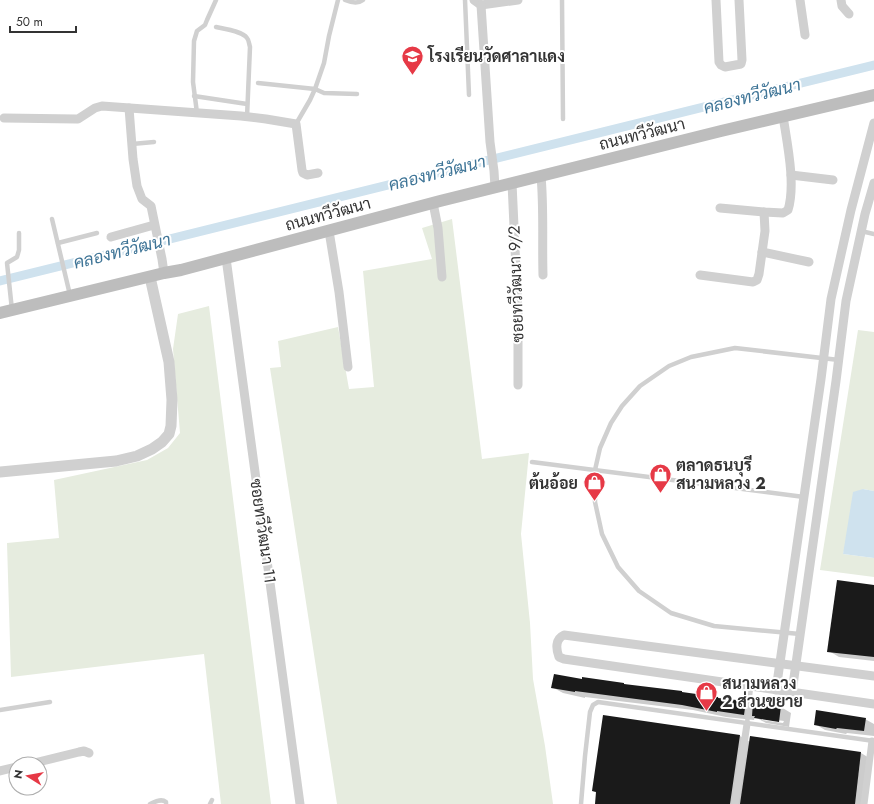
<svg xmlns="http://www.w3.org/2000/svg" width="874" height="804" viewBox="0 0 874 804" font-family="Jost,Sarabun,sans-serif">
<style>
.green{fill:#e6ecdf}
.water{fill:#cfe2ee}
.shadow{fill:#0003;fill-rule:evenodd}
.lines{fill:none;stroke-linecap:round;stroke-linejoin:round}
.canal{stroke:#cfe2ee;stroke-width:9}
.building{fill:#1a1a1a}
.service{stroke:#d0d0d0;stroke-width:4.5}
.pedestrian{stroke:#d0d0d0;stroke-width:7}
.minor{stroke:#d0d0d0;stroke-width:9}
.tertiary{stroke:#d0d0d0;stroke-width:11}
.secondary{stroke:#bdbdbd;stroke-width:12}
.labels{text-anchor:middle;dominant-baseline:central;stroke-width:4;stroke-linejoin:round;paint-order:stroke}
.poi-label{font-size:16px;font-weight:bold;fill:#333;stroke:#fff;text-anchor:start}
.street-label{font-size:16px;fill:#333;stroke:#fff}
.water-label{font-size:17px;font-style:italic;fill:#3f7597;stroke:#fff}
</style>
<rect width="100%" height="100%" fill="#fff"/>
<g class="green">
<polygon points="452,219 482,459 529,453 521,534 530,623 533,679 545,746 553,804 337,804 270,368 281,367 278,341 338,327 349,389 374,387 363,271 432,259 422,228"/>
<polygon points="209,306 271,804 221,804 204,654 11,677 7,543 59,538 54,480 147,460 168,448 180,433 173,349 178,314"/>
<polygon points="858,330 874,332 874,491 863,489 843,554 874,558 874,577 820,570"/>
</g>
<polygon class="water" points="863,489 874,491 874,558 843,554 853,492"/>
<g class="shadow">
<polygon points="874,586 874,661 839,657 829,651"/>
<path d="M583,680L624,684L626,685L682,692L685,694L718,697L720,699L745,702L754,707H781L791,713L789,727L766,723L755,717L754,720L726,717L693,710L585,697V698L563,693L552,687ZM762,718L784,721L783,723L762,720Z"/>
<polygon points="604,716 740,736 750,742 861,753 871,759 866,804 596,804 597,793 593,791"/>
<polygon points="865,719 874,724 874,736 847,733 846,734 825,730 815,724"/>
</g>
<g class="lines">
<polyline class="canal" points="0,281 874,65"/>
</g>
<g class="building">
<polygon points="837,580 874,585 874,657 827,652"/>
<polygon points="554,674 582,679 582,677 624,683 624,684 682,691 682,692 718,697 718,698 746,701 744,715 717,711 717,712 682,705 575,691 575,692 551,688"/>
<polygon points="753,702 781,706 779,722 754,718 755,716 752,716"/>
<polygon points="816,710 866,718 864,731 837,728 836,729 814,725"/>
<polygon points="603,715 740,735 730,804 595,804 596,792 592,791"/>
<polygon points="750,736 861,752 855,804 740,804"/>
</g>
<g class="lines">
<g class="service">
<path d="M345,0C350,2 358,4 363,0"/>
<polyline points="465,0 469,95"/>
<polyline points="562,0 563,119"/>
<path d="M216,27C224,29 242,31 247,38C249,40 249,44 250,47L247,117"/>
<polyline points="258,83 315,89 324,93 357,94"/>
<polyline points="194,96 247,104"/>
<polyline points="197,113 193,82 194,41 197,31 205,25 207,20 216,0"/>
<polyline points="296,124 310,100 315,89 324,63 329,36 338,0"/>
<polyline points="132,144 154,142"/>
<polyline points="52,219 70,295"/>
<polyline points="861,231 874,234"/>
<polyline points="58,243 97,233"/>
<polyline points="12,310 7,263 17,257 19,250 19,233"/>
<polyline points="532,462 804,497"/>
<polyline points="800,634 714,626 671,613 639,591 618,567 602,534 595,502 595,470 600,448 611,423 622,406 640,386 669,366 691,357 735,348 839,360"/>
<polyline points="0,710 50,702"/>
<polyline points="747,724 751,687"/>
<path d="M150,804C155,802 161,798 166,802V804"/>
<polyline points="210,804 212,800"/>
<polyline points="581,804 585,756 590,712 593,705 598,702 874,741"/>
</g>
<g class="pedestrian">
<polyline points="735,804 747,724"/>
<polyline points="864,804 872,741"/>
</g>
<g class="minor">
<polyline points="474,0 481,5 518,0"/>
<polyline points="716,0 719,62 721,65 725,67 741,64 742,60 739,0"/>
<polyline points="800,0 805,35"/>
<polyline points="841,0 842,6 849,14"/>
<polyline points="481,5 490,142 494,171 495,188"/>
<polyline points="129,108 133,159 137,186 142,199 151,206 162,259 164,273"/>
<polyline points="4,118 76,119 78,119 95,108 102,106 241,116 266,119 296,124 302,170 303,173 307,175 318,173"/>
<polyline points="791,175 833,180"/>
<path d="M541,176C544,209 542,242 543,275"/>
<polyline points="512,183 518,313 518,385"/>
<polyline points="433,203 438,228 442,277"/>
<path d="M720,208L764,212L783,213L788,210C796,184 787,143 783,116"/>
<polyline points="329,231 339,292 348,367"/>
<polyline points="111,237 154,225"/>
<polyline points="762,252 809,262"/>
<polyline points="226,258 300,804"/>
<polyline points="700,275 753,282 757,280 759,274 765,231 764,212"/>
<path d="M874,676L564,635C555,639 556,649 559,657L564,659L874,704"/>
<polyline points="776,690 821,379 831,299 851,210 874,123"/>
<polyline points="792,692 836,381 846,301 865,214 874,183"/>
<polyline points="30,764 79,752 84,751 89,753"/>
<polyline points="0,771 16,767"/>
</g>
<polyline class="tertiary" points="0,472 116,461 137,456 152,449 162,442 169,434 171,426 172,400 169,362 150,277"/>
<polyline class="secondary" points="0,313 164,273 181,270 440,201 721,131 874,95"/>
</g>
<defs>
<symbol id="school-pin" viewBox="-11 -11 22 30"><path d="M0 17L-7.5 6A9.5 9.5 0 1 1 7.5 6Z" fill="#e63946" stroke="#fff"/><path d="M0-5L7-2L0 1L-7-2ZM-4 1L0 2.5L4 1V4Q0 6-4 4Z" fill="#fff"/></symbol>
<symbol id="shop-pin" viewBox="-11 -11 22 30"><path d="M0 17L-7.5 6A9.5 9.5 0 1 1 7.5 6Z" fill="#e63946" stroke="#fff"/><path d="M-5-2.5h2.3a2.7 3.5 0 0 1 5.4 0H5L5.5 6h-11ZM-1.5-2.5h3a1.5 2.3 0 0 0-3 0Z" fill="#fff"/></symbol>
</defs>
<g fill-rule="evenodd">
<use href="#school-pin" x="400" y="44" width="25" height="34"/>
<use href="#shop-pin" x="648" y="462" width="25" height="34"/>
<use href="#shop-pin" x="582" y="470" width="25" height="34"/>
<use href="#shop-pin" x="694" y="680" width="25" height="34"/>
</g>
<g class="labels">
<g class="poi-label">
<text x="428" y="56">โรงเรียนวัดศาลาแดง</text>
<text x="676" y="465">ตลาดธนบุรี<tspan x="676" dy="18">สนามหลวง 2</tspan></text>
<text x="578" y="483" text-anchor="end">ต้นอ้อย</text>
<text x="722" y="683">สนามหลวง<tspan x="722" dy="18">2 ส่วนขยาย</tspan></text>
</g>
<g class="street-label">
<text transform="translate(642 134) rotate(-14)">ถนนทวีวัฒนา</text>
<text transform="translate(328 214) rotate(-15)">ถนนทวีวัฒนา</text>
<text transform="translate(516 284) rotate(-92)">ซอยทวีวัฒนา 9/2</text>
<text transform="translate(263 531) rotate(82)">ซอยทวีวัฒนา 11</text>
</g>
<g class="water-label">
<text transform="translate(752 96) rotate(-14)">คลองทวีวัฒนา</text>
<text transform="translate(437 173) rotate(-14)">คลองทวีวัฒนา</text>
<text transform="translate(122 251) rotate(-14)">คลองทวีวัฒนา</text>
</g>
</g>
<g transform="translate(28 776) rotate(281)"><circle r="19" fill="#ffffff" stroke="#adadad"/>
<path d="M0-3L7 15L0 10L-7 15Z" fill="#e63946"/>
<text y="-6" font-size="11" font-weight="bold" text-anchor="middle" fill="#333333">N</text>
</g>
<path d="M10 26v6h66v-6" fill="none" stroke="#333333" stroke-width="2"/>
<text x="16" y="26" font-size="12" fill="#333333" stroke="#ffffff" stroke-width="3" paint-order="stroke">50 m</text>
</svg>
